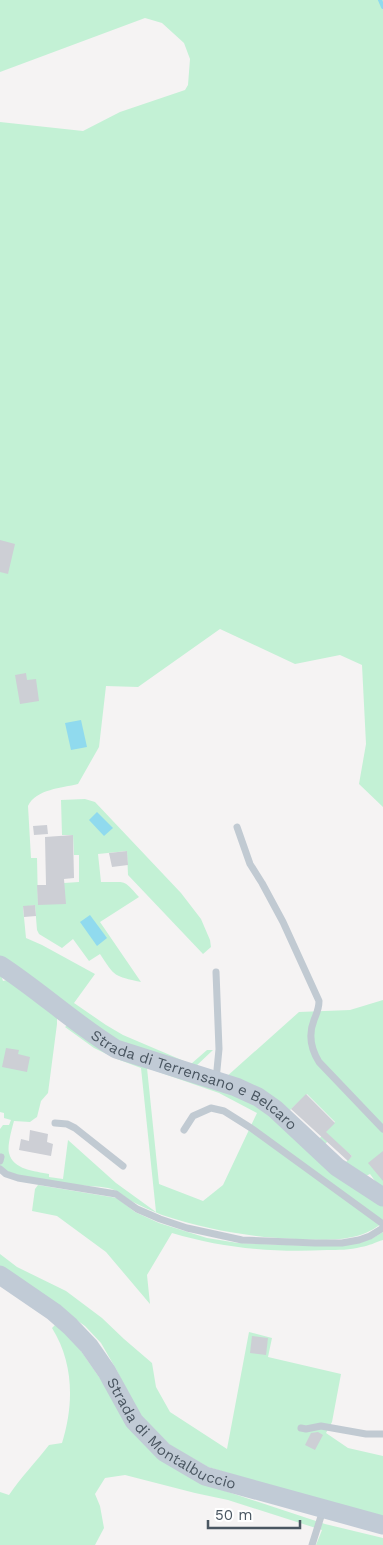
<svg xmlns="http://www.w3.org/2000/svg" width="383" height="1545" viewBox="0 0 383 1545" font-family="'Work Sans',sans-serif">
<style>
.green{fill:#c3f1d5;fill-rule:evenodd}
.water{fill:#90daee}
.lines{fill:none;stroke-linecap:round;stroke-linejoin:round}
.stream{stroke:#90daee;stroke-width:4}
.building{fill:#cdcfd5}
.lane{stroke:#c1cad2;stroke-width:7}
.secondary{stroke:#c1cbd6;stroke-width:19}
.labels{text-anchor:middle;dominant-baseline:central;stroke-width:4.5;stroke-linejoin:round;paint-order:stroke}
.street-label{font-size:15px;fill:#4a5661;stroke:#fff}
</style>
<rect width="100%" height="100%" fill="#f5f3f3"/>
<g class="green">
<path d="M0,0H383V807L359,784L366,744L362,665L340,655L295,664L220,629L138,687L106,686L99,747L78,784C62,788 36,789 28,806L31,858H37L38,905L64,883L79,882V855H74L73,835H62L61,800L85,799L95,802L181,893L201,919L210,940L211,947L203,954L128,875L127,851L98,854L101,882C125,883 122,877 139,897L100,922L141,982C114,976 115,977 100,954L89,961L73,939L62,948L39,934L37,930L35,905L23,907L26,938L42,945L95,974L74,1003L106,1025L123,1035L191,1064L207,1050H213L195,1067L117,1046L0,960V122L83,131L120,112L185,90L188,85L190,59L184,43L162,23L145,18L0,72Z"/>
<path d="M0,972L3,981L11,979L57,1012V1024L48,1093L41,1101L37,1117L34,1119L30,1122L14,1121C12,1128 7,1146 9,1153C13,1170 35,1171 49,1174V1177L63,1179L68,1140L116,1183L156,1212L141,1068L117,1059L94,1048L65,1027L70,1023L258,1103L383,1202V1222C360,1243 326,1240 296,1239C249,1237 208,1230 162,1215C152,1211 141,1206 131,1201C125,1197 116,1189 108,1188C97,1186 86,1186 74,1185C49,1181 24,1178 0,1170V1129L3,1125H9L11,1120L4,1118V1113L0,1112ZM147,1068L219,1093L257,1113L223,1185L203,1201L159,1184Z"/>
<polygon points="383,1000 383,1192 370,1174 362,1178 344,1164 352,1156 331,1138 324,1145 318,1140 335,1122 307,1094 288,1112 225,1078 299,1012 350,1010"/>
<path d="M38,1185L117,1198L135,1212L159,1223L207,1238L238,1243L314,1246L344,1245L359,1243L373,1238L383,1232V1240C376,1242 369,1246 361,1247C350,1250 338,1250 327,1250C274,1253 222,1248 172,1233L147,1275L150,1304L106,1252L57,1216L32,1211L35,1189Z"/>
<polygon points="0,1254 17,1267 66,1291 102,1318 124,1339 152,1363 156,1387 170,1412 227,1449 249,1332 272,1338 268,1357 341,1374 332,1422 326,1433 348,1448 383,1456 383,1520 208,1467 171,1446 140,1416 116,1369 101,1343 85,1326 0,1266"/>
<path d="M55,1325L59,1326L79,1348L99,1377L201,1483L325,1524L383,1538V1545H316L322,1530L228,1500L195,1493L125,1475L105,1478L95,1494L100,1506L104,1528L95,1545H0V1492L9,1495C21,1477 36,1462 49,1445L62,1443C74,1405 74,1363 52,1328Z"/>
</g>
<g class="water">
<polygon points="81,720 87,747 71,750 65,723"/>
<polygon points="97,812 113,828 104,836 89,820"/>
<polygon points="90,915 107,938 97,946 80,922"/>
</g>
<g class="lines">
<polyline class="stream" points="380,0 383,7"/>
</g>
<g class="building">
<polygon points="0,540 15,544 8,574 0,572"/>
<polygon points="26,673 27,680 36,679 39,701 20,704 15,675"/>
<polygon points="47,825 48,834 34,835 33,826"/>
<polygon points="73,835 74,878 64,879 66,904 38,905 37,885 46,885 45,837"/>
<polygon points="127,851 128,865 112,867 109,853"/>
<polygon points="35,905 36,916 24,917 23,906"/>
<polygon points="6,1048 19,1050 18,1054 30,1057 27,1072 2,1067"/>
<polygon points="306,1094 335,1123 326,1132 352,1156 348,1161 291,1109"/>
<polygon points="30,1130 48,1134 47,1142 53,1144 51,1156 19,1150 21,1139 29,1141"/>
<polygon points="383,1151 383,1181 368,1163"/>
<polygon points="252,1336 268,1338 266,1355 250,1353"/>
<polygon points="318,1432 323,1435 315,1450 305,1445 311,1433"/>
</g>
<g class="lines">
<g class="lane">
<path d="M237,827L250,864L262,883L283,922L319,1001C319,1009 317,1012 314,1020C308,1035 311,1049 319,1062L383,1129"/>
<polyline points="216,972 219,1049 216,1080"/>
<polyline points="55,1123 67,1124 75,1128 123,1166"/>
<polyline points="184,1130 193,1116 211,1108 224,1111 251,1128 383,1224"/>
<polyline points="0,1161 1,1157"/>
<polyline points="0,1169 6,1174 18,1178 116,1194 137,1209 160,1219 187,1228 242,1240 315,1243 342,1243 359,1240 370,1236 383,1228"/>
<polyline points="301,1428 306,1429 321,1426 366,1434 383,1434"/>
<polyline points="312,1545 323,1510"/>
</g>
<g class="secondary">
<path id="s1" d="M0,965C40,991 75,1024 116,1049L236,1087L258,1097L275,1109L337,1167L383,1197"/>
<path id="s2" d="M0,1275L54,1312L70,1326L89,1346L107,1372L134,1421L164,1452L205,1476L383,1525"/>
</g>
</g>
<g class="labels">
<g class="street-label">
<text stroke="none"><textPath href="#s1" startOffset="228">Strada di Terrensano e Belcaro</textPath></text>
<text stroke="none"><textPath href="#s2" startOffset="239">Strada di Montalbuccio</textPath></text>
</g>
</g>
<path d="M208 1520v8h92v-8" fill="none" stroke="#4a5661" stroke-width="2.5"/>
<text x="215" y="1520" font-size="15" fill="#4a5661" stroke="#ffffff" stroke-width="4" paint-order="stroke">50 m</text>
</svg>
